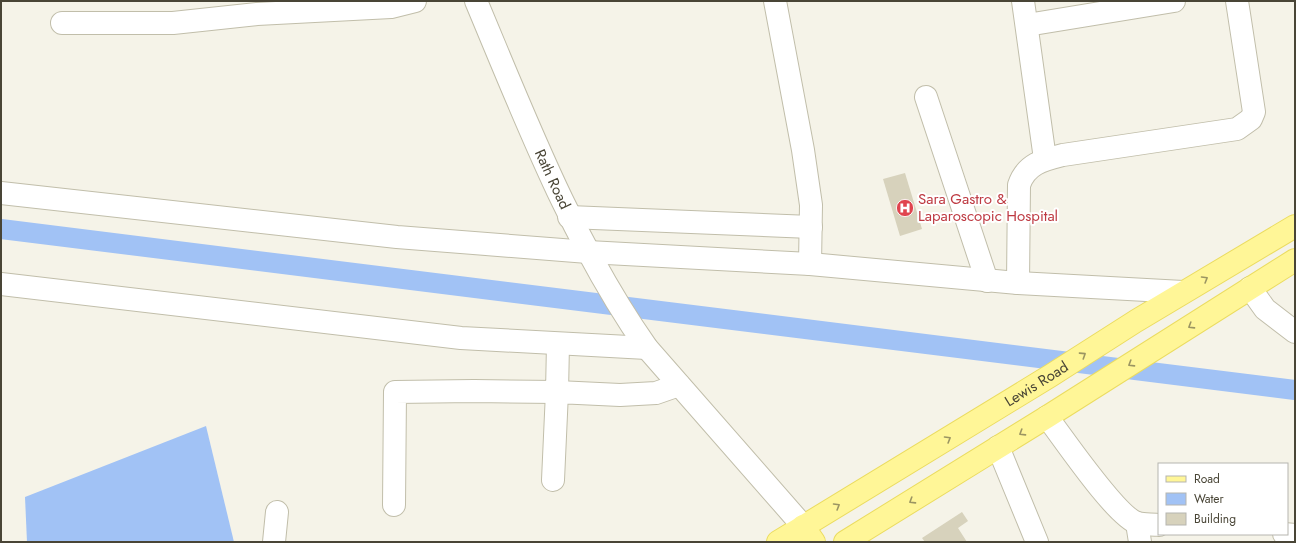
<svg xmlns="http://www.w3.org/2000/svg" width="1296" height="543" viewBox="0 0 1296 543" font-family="Jost,sans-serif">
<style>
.water{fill:#a1c2f5}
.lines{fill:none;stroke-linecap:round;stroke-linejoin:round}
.canal{stroke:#a1c2f5;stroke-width:20}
.building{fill:#d7d2bc}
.minor-casing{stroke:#c1beaa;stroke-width:24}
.tertiary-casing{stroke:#c1beaa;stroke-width:24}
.primary-casing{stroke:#ebdc60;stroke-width:24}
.minor{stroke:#fff;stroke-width:22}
.tertiary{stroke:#fff;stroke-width:22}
.primary{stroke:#fff697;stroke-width:22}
.oneway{stroke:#9b9562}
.labels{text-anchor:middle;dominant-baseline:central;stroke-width:4;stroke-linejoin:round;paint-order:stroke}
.street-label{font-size:15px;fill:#494536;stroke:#fff}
.health-label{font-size:15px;fill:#be3a42;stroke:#fff;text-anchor:start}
</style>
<rect width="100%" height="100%" fill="#f5f3e8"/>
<polygon class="water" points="206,426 234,542 27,542 25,497"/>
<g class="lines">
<polyline class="canal" points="1,229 1295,390"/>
</g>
<g class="building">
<polygon points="905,173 922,229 900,236 883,179"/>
<polygon points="962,512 968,521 958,528 967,542 925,542 922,538"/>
</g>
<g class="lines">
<defs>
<g id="minor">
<polyline points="775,1 803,150 811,205 810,264"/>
<polyline points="1023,1 1045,159"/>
<polyline points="62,23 173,23 257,14 391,7 415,1"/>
<polyline points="1027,25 1174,1"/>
<polyline points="926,97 987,281"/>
<polyline points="1,193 397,237 588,252 810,264 1018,283 1183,292"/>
<polyline points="569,217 811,227"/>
<path d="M1018,283L1019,185C1026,164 1043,160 1063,155L1237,129L1251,119L1254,112L1237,1"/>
<polyline points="1,284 461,338 647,348"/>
<path d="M1047,417C1064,439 1115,515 1137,523C1143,525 1153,524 1159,525"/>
<polyline points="998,447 1037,542"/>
<polyline points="553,480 557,392 620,395 656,393 679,385"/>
<polyline points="394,505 395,392 474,391 557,392 558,344"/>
<polyline points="1137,523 1140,542"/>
<polyline points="1284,534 1295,535"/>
<polyline points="274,542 277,512"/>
</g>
<g id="tertiary">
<path id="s1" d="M476,1C526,120 572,241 647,348L803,526"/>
<polyline points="1250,288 1265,309 1295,332"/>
</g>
<g id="primary">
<polyline points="803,526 814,542"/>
<path id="s2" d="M778,542L1050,376L1136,321L1295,226"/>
<polyline points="845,542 1047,417 1295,260"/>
</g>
</defs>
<use href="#minor" class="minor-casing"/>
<use href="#tertiary" class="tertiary-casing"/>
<use href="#primary" class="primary-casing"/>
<use href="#minor" class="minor"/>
<use href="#tertiary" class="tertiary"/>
<use href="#primary" class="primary"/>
</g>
<defs><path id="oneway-chevron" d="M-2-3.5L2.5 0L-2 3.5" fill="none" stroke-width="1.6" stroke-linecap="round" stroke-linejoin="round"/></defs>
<g class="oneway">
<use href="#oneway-chevron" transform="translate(1205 279) rotate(-31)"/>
<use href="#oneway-chevron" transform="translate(1191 326) rotate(148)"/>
<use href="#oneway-chevron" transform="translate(1083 355) rotate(-33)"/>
<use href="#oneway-chevron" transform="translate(1131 364) rotate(148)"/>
<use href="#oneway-chevron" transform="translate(1022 433) rotate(148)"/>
<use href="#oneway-chevron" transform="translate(948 439) rotate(-31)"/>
<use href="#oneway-chevron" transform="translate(912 501) rotate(148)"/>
<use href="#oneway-chevron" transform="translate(837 506) rotate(-31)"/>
</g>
<defs>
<symbol id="hospital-disc" viewBox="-11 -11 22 22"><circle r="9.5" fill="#e0444e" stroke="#fff"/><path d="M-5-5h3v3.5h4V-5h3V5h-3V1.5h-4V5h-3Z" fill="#fff"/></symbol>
</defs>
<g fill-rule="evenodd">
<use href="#hospital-disc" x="895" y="198" width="20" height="20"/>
</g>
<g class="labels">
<g class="street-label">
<text stroke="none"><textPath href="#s1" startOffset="194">Rath Road</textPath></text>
<text stroke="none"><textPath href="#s2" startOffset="303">Lewis Road</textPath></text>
</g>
<g class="health-label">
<text x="918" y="199">Sara Gastro &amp;<tspan x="918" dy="17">Laparoscopic Hospital</tspan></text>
</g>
</g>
<rect width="1296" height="543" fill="none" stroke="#494536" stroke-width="4"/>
<rect x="1158" y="463" width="130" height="72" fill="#ffffff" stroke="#b6b5af"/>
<rect x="1166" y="476" width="20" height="6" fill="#fff697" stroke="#b6b5af"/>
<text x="1194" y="483" font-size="12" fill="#494536">Road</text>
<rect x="1166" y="493" width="20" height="12" fill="#a1c2f5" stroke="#b6b5af"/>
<text x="1194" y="503" font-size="12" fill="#494536">Water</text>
<rect x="1166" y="513" width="20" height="12" fill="#d7d2bc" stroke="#b6b5af"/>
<text x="1194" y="523" font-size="12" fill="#494536">Building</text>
</svg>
